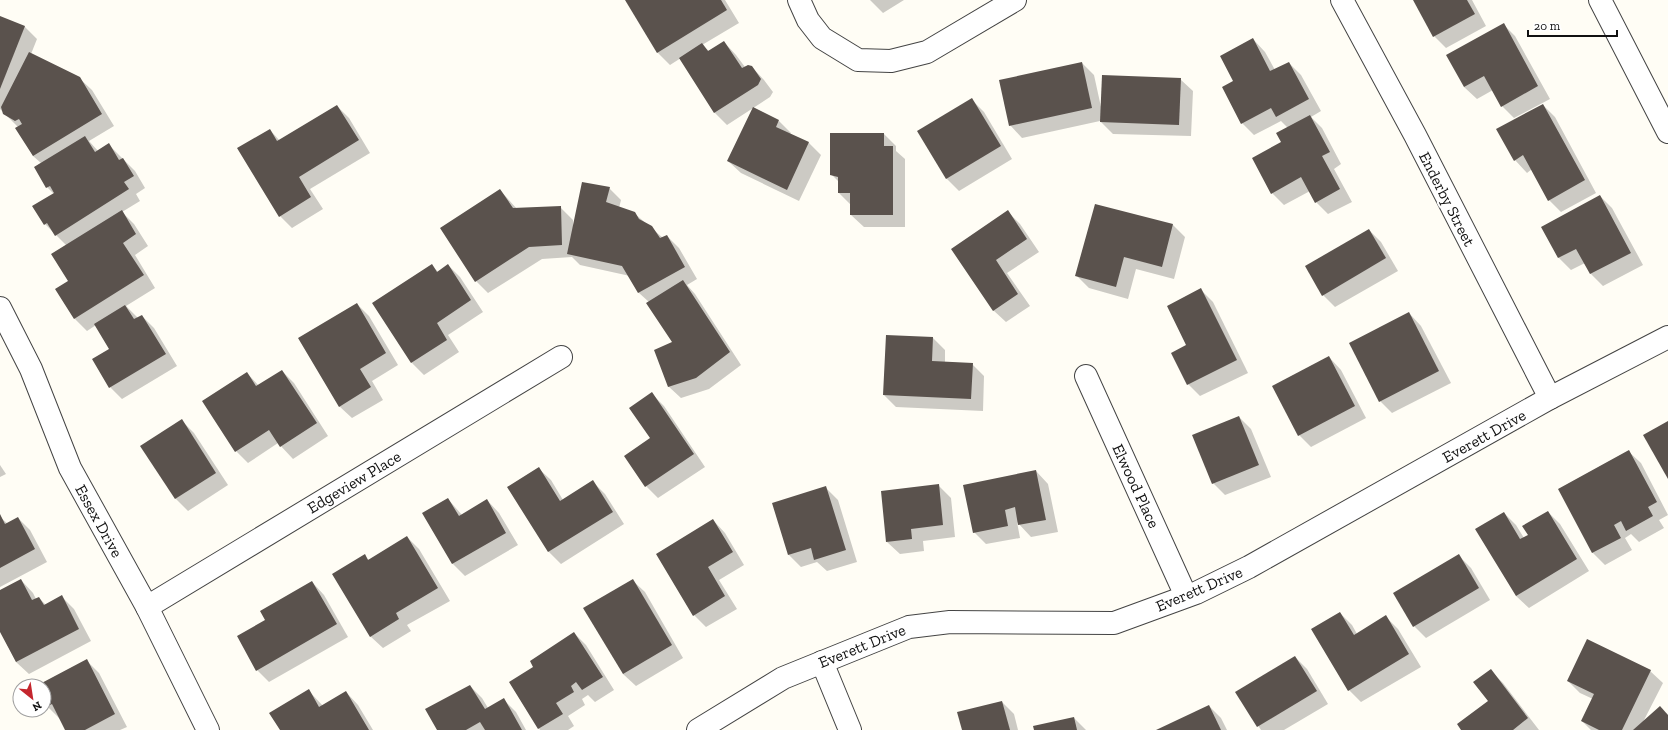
<svg xmlns="http://www.w3.org/2000/svg" width="1668" height="730" viewBox="0 0 1668 730" font-family="'Zilla Slab',serif">
<style>
.shadow{fill:#0003}
.building{fill:#5a524d}
.lines{fill:none;stroke-linecap:round;stroke-linejoin:round}
.minor-casing{stroke:#444;stroke-width:24}
.minor{stroke:#fff;stroke-width:22}
.labels{text-anchor:middle;dominant-baseline:central;stroke-width:4;stroke-linejoin:round;paint-order:stroke}
.street-label{font-size:16px;fill:#111;stroke:#fff}
</style>
<rect width="100%" height="100%" fill="#fffdf5"/>
<g class="shadow">
<polygon points="626,0 725,0 739,23 702,45 709,51 724,42 736,55 745,67 752,67 764,80 773,92 770,97 727,125 715,113 681,58 670,65 658,53"/>
<polygon points="870,0 904,0 883,13"/>
<polygon points="1414,0 1472,0 1486,26 1446,48 1434,36"/>
<polygon points="0,17 25,27 37,39 31,54 79,78 92,90 114,126 89,141 98,151 109,145 135,171 145,188 136,194 140,201 122,212 134,224 148,246 135,255 155,288 126,306 138,318 142,316 154,328 177,366 122,399 110,387 111,349 96,325 87,331 75,319 56,289 69,281 67,246 45,224 54,194 47,187 35,167 41,163 33,156 18,127 0,109"/>
<polygon points="1503,24 1515,36 1550,99 1514,118 1502,106 1493,90 1477,99 1464,87"/>
<polygon points="1253,39 1265,52 1275,70 1289,63 1301,75 1321,111 1311,117 1322,128 1341,164 1334,169 1352,202 1328,214 1316,202 1310,191 1284,205 1272,193 1282,143 1288,128 1281,121 1254,135 1242,123 1234,81"/>
<polygon points="1082,63 1094,75 1101,107 1180,79 1193,91 1191,136 1113,134 1100,121 1022,138 1010,125"/>
<polygon points="972,100 984,112 1012,159 959,191 947,179 919,132"/>
<polygon points="1543,105 1555,117 1596,193 1561,212 1549,200 1532,169 1527,173 1515,160"/>
<polygon points="337,106 349,118 370,153 310,189 323,209 292,228 280,216 270,130 280,141"/>
<polygon points="779,121 791,133 790,134 809,143 821,155 799,201 741,173 728,161"/>
<polygon points="884,134 896,146 896,151 905,159 905,227 864,227 851,215 851,205 839,193 839,182 831,174"/>
<polygon points="609,188 621,200 619,208 634,213 663,238 667,236 679,248 697,279 687,285 695,294 741,365 709,389 681,398 668,386 674,343 649,302 639,293 630,276 580,265 572,257 542,259 488,293 476,281 500,190 517,209 560,207 573,220 573,226"/>
<polygon points="1600,196 1612,208 1643,265 1603,286 1591,274 1585,263 1571,270 1559,258 1542,227"/>
<polygon points="1096,205 1173,225 1185,237 1174,279 1136,269 1128,299 1089,288 1077,276"/>
<polygon points="1008,212 1020,224 1039,252 1007,273 1030,306 1006,322 993,310 953,249"/>
<polygon points="1369,230 1381,242 1398,271 1335,307 1323,295"/>
<polygon points="432,265 438,272 448,265 460,277 483,312 448,335 459,352 424,375 412,363"/>
<polygon points="1201,290 1213,302 1248,373 1200,396 1188,384 1187,346"/>
<polygon points="357,304 369,316 398,365 372,381 383,400 352,418 339,406"/>
<polygon points="1409,313 1421,326 1451,383 1392,413 1380,401"/>
<polygon points="887,336 933,338 945,350 945,362 972,364 984,376 983,411 896,407 884,395"/>
<polygon points="1329,357 1341,370 1366,418 1311,447 1299,435"/>
<polygon points="282,371 294,383 328,436 293,459 278,443 248,463 236,451 247,373 259,386"/>
<polygon points="652,394 664,406 705,467 658,498 646,486 651,438"/>
<polygon points="1239,417 1251,429 1271,477 1225,495 1213,483"/>
<polygon points="182,421 194,433 228,485 188,511 176,499 142,447"/>
<polygon points="1628,451 1641,463 1668,515 1659,520 1664,528 1639,542 1631,534 1625,538 1632,550 1605,565 1593,553 1559,489"/>
<polygon points="0,465 6,474 0,477"/>
<polygon points="538,468 551,480 563,500 593,482 605,494 624,524 561,564 549,552 508,487"/>
<polygon points="1036,471 1048,484 1058,532 1031,537 1017,522 1020,538 986,544 974,532"/>
<polygon points="938,485 951,498 955,537 923,541 924,551 900,554 887,542"/>
<polygon points="826,488 838,500 857,562 827,571 817,562 801,567 789,555"/>
<polygon points="448,499 462,515 487,500 499,513 518,545 465,576 453,564 424,513"/>
<polygon points="1548,512 1560,524 1589,571 1529,608 1516,596 1504,513 1516,525 1524,538 1529,535"/>
<polygon points="0,517 8,524 18,518 30,530 47,562 0,587"/>
<polygon points="713,520 725,533 744,565 719,580 737,609 706,627 694,615"/>
<polygon points="407,537 419,549 450,601 407,625 411,631 383,648 370,636 364,556 369,560"/>
<polygon points="1459,556 1471,568 1490,600 1426,638 1414,626"/>
<polygon points="21,580 33,593 36,599 39,598 46,605 62,597 74,609 91,641 29,674 16,662 0,630 0,591"/>
<polygon points="632,580 645,592 683,658 636,686 623,674"/>
<polygon points="312,582 324,595 348,637 269,682 257,670 266,620"/>
<polygon points="1340,613 1352,625 1357,634 1386,617 1398,629 1421,667 1361,702 1349,690"/>
<polygon points="574,633 586,645 614,690 595,702 588,695 582,699 585,705 568,716 574,726 568,730 540,730 510,683 535,667"/>
<polygon points="1295,657 1307,669 1328,704 1284,730 1261,730 1237,693"/>
<polygon points="87,661 99,673 127,727 120,730 67,730 59,718 47,706 44,700 44,686 38,686"/>
<polygon points="1491,671 1503,683 1539,730 1462,730 1489,701"/>
<polygon points="1650,671 1663,683 1643,722 1668,716 1668,730 1591,730 1582,721 1593,699 1580,693 1568,681"/>
<polygon points="470,686 482,698 488,708 504,700 516,712 526,730 438,730"/>
<polygon points="309,691 323,706 346,692 358,705 373,730 281,730"/>
<polygon points="1002,702 1014,714 1018,730 963,730"/>
<polygon points="1209,706 1221,718 1227,730 1158,730"/>
<polygon points="1074,718 1086,730 1035,730"/>
</g>
<g class="building">
<polygon points="625,0 721,0 727,10 657,53"/>
<polygon points="1413,0 1467,0 1475,14 1433,37"/>
<polygon points="0,16 25,26 0,89"/>
<polygon points="1504,23 1538,86 1501,107 1484,76 1464,87 1446,55"/>
<polygon points="1253,38 1270,71 1289,62 1309,99 1276,117 1271,108 1241,124 1222,87 1233,81 1220,56"/>
<polygon points="724,41 742,68 748,65 752,66 761,79 758,85 714,113 679,58 702,43 708,51"/>
<polygon points="29,52 80,77 102,114 33,156 15,128 22,124 19,119 15,121 3,114 1,107"/>
<polygon points="1082,62 1092,108 1009,126 999,80"/>
<polygon points="1102,75 1181,78 1179,125 1100,122"/>
<polygon points="972,98 1001,146 946,179 917,131"/>
<polygon points="1543,104 1585,180 1548,201 1523,155 1514,161 1496,129"/>
<polygon points="337,105 359,140 299,177 311,197 279,217 237,148 270,129 277,141"/>
<polygon points="753,107 779,120 776,127 809,142 787,190 727,161"/>
<polygon points="1310,115 1330,152 1322,156 1340,189 1315,203 1301,177 1271,194 1252,158 1281,142 1276,133"/>
<polygon points="830,133 884,133 884,146 893,146 893,215 850,215 850,193 838,193 838,177 830,175"/>
<polygon points="85,136 95,152 109,143 119,160 123,158 134,176 124,182 129,189 55,236 47,223 44,225 32,206 54,193 50,186 46,188 34,167"/>
<polygon points="582,182 610,187 606,202 635,212 639,219 652,226 660,238 667,235 685,267 638,293 622,266 567,254"/>
<polygon points="500,189 513,208 561,206 562,245 529,247 475,282 440,228"/>
<polygon points="1600,195 1631,253 1590,274 1576,249 1558,258 1541,227"/>
<polygon points="1095,204 1173,224 1162,267 1124,257 1116,287 1075,276"/>
<polygon points="122,210 136,234 123,243 144,275 74,319 55,289 68,281 51,254"/>
<polygon points="1008,210 1027,239 996,260 1018,294 993,311 951,249"/>
<polygon points="1369,229 1386,258 1322,296 1305,266"/>
<polygon points="432,264 437,272 448,264 471,300 437,323 447,340 411,363 372,303"/>
<polygon points="683,280 730,352 696,378 668,387 654,350 672,342 646,303"/>
<polygon points="1201,288 1237,360 1187,385 1171,353 1186,345 1167,306"/>
<polygon points="357,303 386,353 360,369 371,387 339,407 298,338"/>
<polygon points="125,305 134,319 142,315 166,354 109,388 92,359 109,349 94,324"/>
<polygon points="1409,312 1439,371 1379,402 1349,343"/>
<polygon points="886,335 933,337 932,361 973,363 971,399 883,395"/>
<polygon points="1329,356 1355,406 1298,436 1272,386"/>
<polygon points="282,370 317,423 280,447 269,430 235,452 202,401 247,372 256,386"/>
<polygon points="652,392 694,454 645,487 624,456 650,438 629,408"/>
<polygon points="1239,416 1259,465 1212,484 1192,435"/>
<polygon points="182,419 216,473 175,499 140,446"/>
<polygon points="1668,421 1668,479 1643,435"/>
<polygon points="1629,450 1657,502 1648,507 1653,516 1626,531 1621,521 1614,525 1621,538 1592,553 1558,489"/>
<polygon points="539,467 560,501 593,480 613,512 548,552 507,487"/>
<polygon points="1036,470 1046,520 1018,525 1015,507 1005,510 1008,526 973,533 963,485"/>
<polygon points="939,484 943,525 911,529 912,539 886,542 881,491"/>
<polygon points="826,486 846,550 814,560 811,548 788,555 772,503"/>
<polygon points="448,498 459,516 487,499 506,533 452,564 422,513"/>
<polygon points="1548,511 1577,559 1516,596 1475,529 1504,512 1520,539 1528,535 1522,526"/>
<polygon points="0,514 5,524 18,517 35,549 0,568"/>
<polygon points="713,519 733,552 708,567 725,596 693,616 656,554"/>
<polygon points="407,536 438,588 396,613 399,619 370,637 332,574 365,554 368,560"/>
<polygon points="1459,554 1479,588 1413,627 1393,593"/>
<polygon points="21,579 32,600 39,597 44,605 62,595 79,629 16,662 0,632 0,590"/>
<polygon points="633,579 672,645 623,674 583,608"/>
<polygon points="312,581 337,624 256,671 237,636 265,620 260,611"/>
<polygon points="1340,612 1354,635 1386,615 1409,654 1348,691 1311,629"/>
<polygon points="574,632 603,677 582,690 576,682 571,686 574,692 556,703 563,714 538,729 509,682 533,667 530,661"/>
<polygon points="1587,639 1651,670 1622,730 1599,730 1581,721 1594,694 1567,681"/>
<polygon points="1295,656 1317,691 1257,727 1235,692"/>
<polygon points="87,659 115,714 85,730 65,730 52,704 46,707 44,702 44,686 36,686"/>
<polygon points="1491,669 1528,718 1513,730 1461,730 1457,724 1488,701 1473,682"/>
<polygon points="470,685 485,709 504,698 522,730 485,730 480,722 466,730 437,730 425,709"/>
<polygon points="309,689 319,707 346,691 369,730 280,730 269,713"/>
<polygon points="1002,701 1010,730 962,730 957,712"/>
<polygon points="1209,705 1221,730 1156,730"/>
<polygon points="1660,706 1668,715 1668,730 1633,730"/>
<polygon points="1074,717 1077,730 1034,730 1033,726"/>
</g>
<g class="lines">
<defs>
<g id="minor">
<polyline points="799,0 808,20 822,38 858,60 891,61 927,52 1015,0"/>
<polyline points="1342,0 1415,135 1550,398"/>
<polyline points="1600,0 1668,132"/>
<polyline points="0,308 31,369 70,468 147,607 208,730"/>
<polyline points="1086,376 1186,596"/>
<polyline points="147,607 561,357"/>
<polyline points="822,662 850,730"/>
<polyline points="698,730 783,678 909,627 950,622 1114,623 1196,593 1249,567 1550,398 1668,337"/>
</g>
</defs>
<use href="#minor" class="minor-casing"/>
<use href="#minor" class="minor"/>
</g>
<g class="labels">
<g class="street-label">
<text transform="translate(1447 199) rotate(63)">Enderby Street</text>
<text transform="translate(1484 436) rotate(-29)">Everett Drive</text>
<text transform="translate(354 482) rotate(-31)">Edgeview Place</text>
<text transform="translate(1136 486) rotate(65)">Elwood Place</text>
<text transform="translate(99 521) rotate(61)">Essex Drive</text>
<text transform="translate(1199 589) rotate(-23)">Everett Drive</text>
<text transform="translate(862 646) rotate(-22)">Everett Drive</text>
</g>
</g>
<g transform="translate(32 698) rotate(150)"><circle r="19" fill="#ffffff" stroke="#a0a0a0"/>
<path d="M0-3L7 15L0 10L-7 15Z" fill="#c4262e"/>
<text y="-6" font-size="11" font-weight="bold" text-anchor="middle" fill="#111111">N</text>
</g>
<path d="M1528 30v6h89v-6" fill="none" stroke="#111111" stroke-width="2"/>
<text x="1534" y="30" font-size="12" fill="#111111" stroke="#ffffff" stroke-width="3" paint-order="stroke">20 m</text>
</svg>
